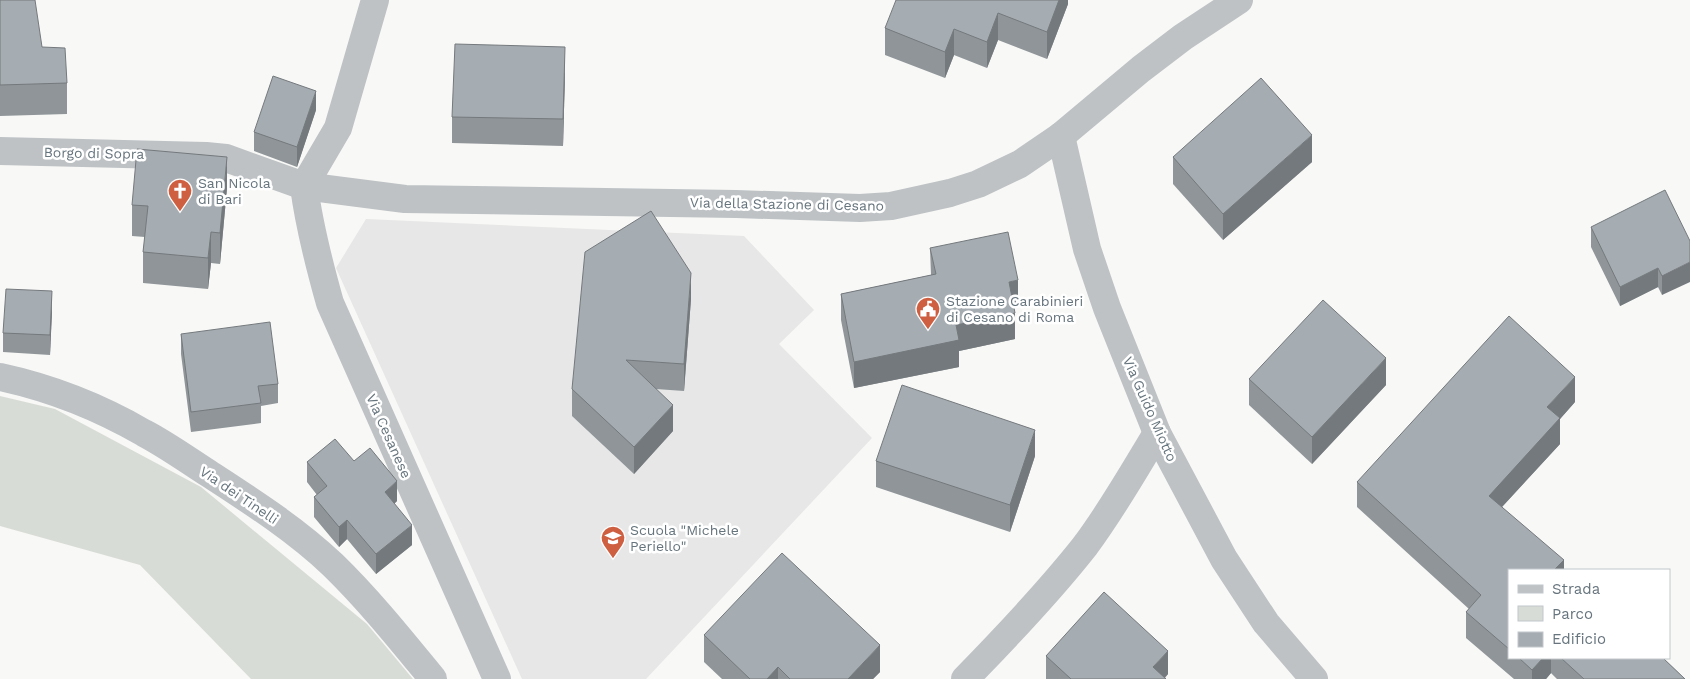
<svg xmlns="http://www.w3.org/2000/svg" width="1690" height="679" viewBox="0 0 1690 679" font-family="'Work Sans',sans-serif">
<style>
.built{fill:#e6e7e6}
.green{fill:#d8dcd6}
.lines{fill:none;stroke-linecap:round;stroke-linejoin:round}
.pedestrian{stroke:#bec2c5;stroke-width:28}
.minor{stroke:#bec2c5;stroke-width:28}
.wall{fill:#8f9599}
.shaded-wall{fill:#74797d}
.building{fill:#a6adb2;stroke:#74797d}
.labels{text-anchor:middle;dominant-baseline:central;stroke-width:5;stroke-linejoin:round;paint-order:stroke}
.street-label{font-size:14px;fill:#66747d;stroke:#fff}
.poi-label{font-size:14px;fill:#66747d;stroke:#fff;text-anchor:start}
</style>
<rect width="100%" height="100%" fill="#f8f8f6"/>
<polygon class="built" points="366,219 744,236 814,310 779,344 872,438 646,679 522,679 336,268"/>
<polygon class="green" points="0,396 55,409 201,487 367,624 413,679 251,679 140,565 0,526"/>
<g class="lines">
<polyline class="pedestrian" points="304,186 338,128 375,0"/>
<g class="minor">
<polyline points="1061,136 1087,249 1107,308 1157,433 1224,559 1266,623 1314,679"/>
<polyline points="0,151 206,156 226,158 304,186 405,199 736,204 860,208 891,206 950,193 978,184 1020,164 1061,136 1141,69 1183,37 1239,0"/>
<path d="M304,186C309,226 319,264 330,303L497,679"/>
<path d="M0,377C51,388 99,407 144,433C167,445 189,461 211,475C254,503 296,530 333,565C369,600 401,640 433,679"/>
<path d="M965,679C1007,636 1048,593 1085,546C1112,510 1134,471 1157,433"/>
</g>
</g>
<g class="wall">
<polygon points="0,0 42,47 67,83 67,114 0,116"/>
<polygon points="1068,0 1068,4 1047,59 998,40 987,68 954,55 945,78 885,55 885,28"/>
<polygon points="565,73 563,146 452,143 452,117"/>
<polygon points="316,110 297,167 254,151 254,132"/>
<polygon points="1173,157 1312,162 1223,240 1173,184"/>
<polygon points="227,188 220,264 211,263 208,289 143,283 143,252 145,237 132,236 132,205"/>
<polygon points="1591,227 1690,241 1662,295 1658,287 1620,306 1591,247"/>
<polygon points="930,248 1018,306 1014,307 1015,339 959,351 959,367 854,388 841,320 841,294 931,275"/>
<polygon points="691,299 684,391 656,389 673,431 634,474 572,416 572,389"/>
<polygon points="52,311 50,355 3,352 3,333"/>
<polygon points="181,334 278,384 278,403 261,406 261,423 191,432 181,354"/>
<polygon points="1249,379 1386,385 1312,464 1249,405"/>
<polygon points="1575,402 1560,419 1560,444 1502,507 1564,570 1509,570 1509,658 1663,658 1685,679 1557,679 1551,673 1546,679 1514,679 1466,638 1466,612 1469,609 1357,507 1357,482"/>
<polygon points="1035,456 1010,532 876,487 876,461"/>
<polygon points="354,461 397,501 394,504 412,545 376,574 347,539 339,547 314,517 314,497 317,495 307,482 307,462"/>
<polygon points="704,635 880,672 873,679 722,679 704,662"/>
<polygon points="1046,656 1168,674 1165,678 1166,679 1046,679"/>
</g>
<g class="shaded-wall">
<polygon points="1059,0 1068,0 1068,4 1047,59 1047,32"/>
<polygon points="998,13 998,40 987,68 987,42"/>
<polygon points="954,29 954,55 945,78 945,52"/>
<polygon points="565,47 565,73 563,146 563,119"/>
<polygon points="316,91 316,110 297,167 297,147"/>
<polygon points="1312,135 1312,162 1223,240 1223,214"/>
<polygon points="227,157 227,188 220,264 220,233"/>
<polygon points="211,232 211,263 208,289 208,258"/>
<polygon points="1690,262 1690,282 1662,295 1662,276"/>
<polygon points="1658,268 1658,287 1620,306 1620,287"/>
<polygon points="691,273 691,299 684,391 684,364"/>
<polygon points="1018,280 1018,306 1009,308 1009,282"/>
<polygon points="52,291 52,311 50,355 50,335"/>
<polygon points="1015,313 1015,339 959,351 959,367 854,388 854,362 956,325"/>
<polygon points="1386,358 1386,385 1312,464 1312,437"/>
<polygon points="1575,377 1575,402 1560,419 1560,444 1489,521 1489,496 1547,407"/>
<polygon points="673,405 673,431 634,474 634,447"/>
<polygon points="1035,430 1035,456 1010,532 1010,505"/>
<polygon points="397,481 397,501 385,512 385,492"/>
<polygon points="347,520 347,539 339,547 339,527"/>
<polygon points="412,525 412,545 376,574 376,554"/>
<polygon points="1564,560 1564,570 1554,570"/>
<polygon points="880,645 880,672 873,679 848,679"/>
<polygon points="1168,651 1168,674 1163,679 1153,667"/>
<polygon points="1543,658 1551,658 1551,673 1546,679 1532,679 1532,670"/>
<polygon points="778,667 778,679 767,679"/>
</g>
<g class="building">
<polygon points="0,0 35,0 42,47 65,48 67,83 0,85"/>
<polygon points="896,0 1059,0 1047,32 998,13 987,42 954,29 945,52 885,28"/>
<polygon points="455,44 565,47 563,119 452,117"/>
<polygon points="273,76 316,91 297,147 254,132"/>
<polygon points="1261,78 1312,135 1223,214 1173,157"/>
<polygon points="137,149 227,157 220,233 211,232 208,258 143,252 148,206 132,205"/>
<polygon points="1665,190 1690,241 1690,262 1662,276 1658,268 1620,287 1591,227"/>
<polygon points="651,211 691,273 684,364 626,360 673,405 634,447 572,389 585,252"/>
<polygon points="1008,232 1018,280 1009,282 1015,313 956,325 959,340 854,362 841,294 936,274 930,248"/>
<polygon points="6,289 52,291 50,335 3,333"/>
<polygon points="1323,300 1386,358 1312,437 1249,379"/>
<polygon points="1509,316 1575,377 1547,407 1560,418 1489,496 1564,560 1554,570 1509,570 1509,649 1466,612 1481,595 1357,482"/>
<polygon points="270,322 278,384 258,386 261,403 191,412 181,334"/>
<polygon points="902,385 1035,430 1010,505 876,461"/>
<polygon points="335,439 354,461 370,448 397,481 385,492 412,525 376,554 347,520 339,527 314,497 327,486 307,462"/>
<polygon points="782,553 880,645 848,679 790,679 778,667 767,679 750,679 704,635"/>
<polygon points="1104,592 1168,651 1153,667 1166,679 1071,679 1046,656"/>
<polygon points="1519,658 1543,658 1532,670"/>
<polygon points="1561,658 1663,658 1685,679 1584,679"/>
</g>
<defs>
<symbol id="church-pin" viewBox="-11 -11 22 30"><path d="M0 17L-7.5 6A9.5 9.5 0 1 1 7.5 6Z" fill="#ce5f41" stroke="#fff"/><path d="M-1.2-6h2.4v3.5h3.3v2.4h-3.3V6h-2.4V-.1h-3.3v-2.4h3.3Z" fill="#fff"/></symbol>
<symbol id="civic-pin" viewBox="-11 -11 22 30"><path d="M0 17L-7.5 6A9.5 9.5 0 1 1 7.5 6Z" fill="#ce5f41" stroke="#fff"/><path d="M-.6-6.5H3V-4.5H.6V-3L4-1V1h2V6H-6V1h2V-1L-.6-3ZM-1.2 2.5V6h2.4V2.5Z" fill="#fff"/></symbol>
<symbol id="school-pin" viewBox="-11 -11 22 30"><path d="M0 17L-7.5 6A9.5 9.5 0 1 1 7.5 6Z" fill="#ce5f41" stroke="#fff"/><path d="M0-5L7-2L0 1L-7-2ZM-4 1L0 2.5L4 1V4Q0 6-4 4Z" fill="#fff"/></symbol>
</defs>
<g fill-rule="evenodd">
<use href="#church-pin" x="166" y="177" width="28" height="38"/>
<use href="#civic-pin" x="914" y="295" width="28" height="38"/>
<use href="#school-pin" x="599" y="524" width="28" height="38"/>
</g>
<g class="labels">
<g class="street-label">
<text transform="translate(94 153) rotate(1)">Borgo di Sopra</text>
<text transform="translate(787 204) rotate(1)">Via della Stazione di Cesano</text>
<text transform="translate(1150 409) rotate(66)">Via Guido Miotto</text>
<text transform="translate(389 436) rotate(66)">Via Cesanese</text>
<text transform="translate(239 495) rotate(34)">Via dei Tinelli</text>
</g>
<g class="poi-label">
<text x="198" y="183">San Nicola<tspan x="198" dy="16">di Bari</tspan></text>
<text x="946" y="301">Stazione Carabinieri<tspan x="946" dy="16">di Cesano di Roma</tspan></text>
<text x="630" y="530">Scuola "Michele<tspan x="630" dy="16">Periello"</tspan></text>
</g>
</g>
<rect x="1508" y="569" width="162" height="90" fill="#ffffff" stroke="#c2c7cb"/>
<rect x="1518" y="585" width="25" height="8" fill="#bec2c5" stroke="#c2c7cb"/>
<text x="1552" y="594" font-size="15" fill="#66747d">Strada</text>
<rect x="1518" y="606" width="25" height="15" fill="#d8dcd6" stroke="#c2c7cb"/>
<text x="1552" y="619" font-size="15" fill="#66747d">Parco</text>
<rect x="1518" y="632" width="25" height="15" fill="#a6adb2" stroke="#c2c7cb"/>
<text x="1552" y="644" font-size="15" fill="#66747d">Edificio</text>
</svg>
